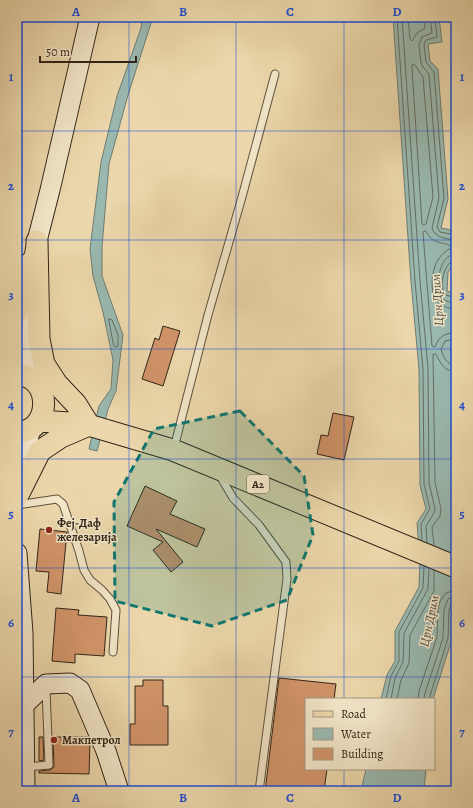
<svg xmlns="http://www.w3.org/2000/svg" width="473" height="808" viewBox="0 0 473 808" font-family="Alegreya,serif">
<style>
.water{fill:#99b8af;stroke:#6f7d72}
.lines{fill:none;stroke-linecap:round;stroke-linejoin:round}
.shore{stroke:#646e63;stroke-width:1}
.stream{stroke:#6f7d72;stroke-width:4}
.building{fill:#d19469;stroke:#302417}
.lane-casing{stroke:#5f513c;stroke-width:9}
.secondary-casing{stroke:#302417;stroke-width:21}
.primary-casing{stroke:#302417;stroke-width:23}
.lane{stroke:#f2e5c8;stroke-width:7}
.secondary{stroke:#f2e5c8;stroke-width:19}
.primary{stroke:#ebd7ab;stroke-width:21}
.marked{fill:#0f766e;fill-opacity:0.2;stroke:#0f766e;stroke-width:3;stroke-dasharray:8 5;stroke-linejoin:round}
.grid{fill:none;stroke:#1d4ed8;stroke-width:1;stroke-opacity:0.55}
.poi-dot{fill:#8f2418;stroke:#f2e5c8;stroke-width:1.5}
.labels{text-anchor:middle;dominant-baseline:central;stroke-width:3;stroke-linejoin:round;paint-order:stroke}
.shield{fill:#f2e5c8;stroke:#6a5e4c;stroke-width:1}
.shield-label{font-size:11px;font-weight:bold;fill:#302417}
.poi-label{font-size:12px;font-weight:bold;fill:#302417;stroke:#f2e5c8;text-anchor:start}
.water-label{font-size:13px;font-style:italic;fill:#505045;stroke:#f2e5c8}
.neatline{fill:none;stroke:#1d4ed8;stroke-width:1.5}
.grid-label{font-size:13px;text-anchor:middle;font-weight:bold;fill:#1d4ed8}
</style>
<rect width="100%" height="100%" fill="#ebd7ab"/>
<filter id="stains"><feTurbulence type="fractalNoise" baseFrequency=".005" numOctaves="4"/><feColorMatrix values="0 0 0 0 .2 0 0 0 0 .09 0 0 0 0 .02 0 0 0 .5 -.17"/></filter>
<radialGradient id="worn" r=".72"><stop offset=".6" stop-color="#630" stop-opacity="0"/><stop offset="1" stop-color="#630" stop-opacity=".3"/></radialGradient>
<g class="water">
<polygon points="142,17 153,17 128,95 109,164 102,247 102,276 123,335 116,391 108,409 97,451 89,449 99,406 111,389 113,360 103,312 93,276 90,249 101,162 117,96 141,28"/>
<polygon points="393,17 439,17 442,42 428,44 430,61 438,69 448,199 441,228 456,231 456,261 448,272 447,291 456,294 456,347 450,348 454,356 456,357 456,600 453,610 452,639 433,699 381,699 387,675 395,661 395,631 419,587 420,560 417,523 426,509 420,485 419,369 411,282"/>
<polygon points="366,769 426,769 424,791 361,791"/>
</g>
<g class="lines">
<g class="shore">
<polyline points="397,17 415,281 423,369 424,484 430,509 421,524 422,541"/>
<polyline points="402,17 420,281 428,368 429,483 435,509 434,513 426,526 427,543"/>
<polyline points="408,17 410,39 412,41 417,33 425,28 424,17"/>
<path d="M430,17L432,33L422,37L419,45L421,63L423,67L429,74L439,198L432,228C435,238 447,239 456,240"/>
<polyline points="435,17 437,37 426,40 424,45 426,62 434,72 444,198 437,227 440,232 456,235"/>
<polygon points="413,64 415,65 423,77 433,197 426,224 424,225 422,224 412,67"/>
<path d="M456,254C442,255 439,272 438,283C438,287 437,292 439,295C442,301 451,303 456,303"/>
<path d="M456,259C444,261 438,287 446,295L456,298"/>
<path d="M456,309C438,308 432,299 432,282C433,268 437,255 451,248V246C441,241 433,245 426,231H424L423,233L432,346L435,347C439,336 445,333 456,333"/>
<polygon points="109,319 112,320 118,335 118,346 116,347 114,346"/>
<path d="M456,339L445,341L441,349C443,357 447,365 456,366"/>
<path d="M434,545L432,527L440,516L441,509L435,482L433,354H436C441,364 444,371 456,372"/>
<polyline points="386,699 391,676 399,661 399,632 423,588 424,566"/>
<polyline points="391,699 395,678 403,662 404,633 428,589 429,568"/>
<polyline points="397,699 401,680 409,663 410,635 434,591 434,571"/>
<polyline points="418,699 419,691 437,637 438,609 440,601 446,593 456,590"/>
<polyline points="424,699 425,693 443,638 444,610 448,599 456,596"/>
<polyline points="429,699 448,638 449,610 451,603 456,601"/>
</g>
<polyline class="stream" points="451,17 456,19"/>
</g>
<g class="building">
<polygon points="163,326 180,331 163,386 142,379 155,338 159,340"/>
<polygon points="333,413 354,417 344,460 317,454 321,435 328,436"/>
<polygon points="145,486 177,501 170,514 205,529 197,547 156,529 183,562 171,572 153,550 163,542 127,526"/>
<polygon points="40,529 67,532 61,594 47,592 49,572 36,571"/>
<polygon points="56,608 79,610 78,615 107,617 104,656 75,654 75,663 52,661"/>
<polygon points="279,678 336,684 334,699 306,699 306,769 327,769 324,791 265,791"/>
<polygon points="143,680 163,680 163,706 168,706 168,745 130,745 130,724 135,724 135,686 143,686"/>
<polygon points="39,737 43,737 44,760 39,761"/>
<polygon points="53,737 88,737 90,741 89,774 39,773 39,771 50,770 54,767"/>
</g>
<g class="lines">
<defs>
<g id="lane">
<polyline points="174,448 208,315 242,197 275,74"/>
<polyline points="219,474 233,498 259,525 286,562 287,579 259,791"/>
<polyline points="17,505 57,499 63,504 79,551 84,570 90,580 102,590 110,599 116,610 113,652"/>
<polyline points="26,767 49,765 46,689"/>
</g>
<g id="secondary">
<polyline points="34,257 37,241 50,190 90,17"/>
<polyline points="23,323 30,378"/>
<polyline points="17,337 23,323 28,295"/>
<polyline points="17,484 31,428"/>
<polyline points="17,553 23,633 25,791"/>
<polyline points="24,705 46,684 70,683 80,690 106,751 119,791"/>
</g>
<g id="primary">
<polyline points="17,312 31,262"/>
<path d="M17,375C53,375 52,433 17,432"/>
<polyline points="39,421 85,424 173,450 456,567"/>
<polyline points="17,497 40,451 61,437 89,425 76,404 57,384 44,364 39,339 37,241"/>
</g>
</defs>
<use href="#lane" class="lane-casing"/>
<use href="#secondary" class="secondary-casing"/>
<use href="#primary" class="primary-casing"/>
<use href="#lane" class="lane"/>
<use href="#secondary" class="secondary"/>
<use href="#primary" class="primary"/>
</g>
<path class="marked" d="M240,411L304,476L313,535L287,600L212,626L115,601L114,502L154,429Z"/>
<path class="grid" d="M129,17V791M236,17V791M344,17V699M17,131H456M17,240H456M17,349H456M17,459H456M17,568H456M17,677H456M344,769V791"/>
<g class="poi-dot">
<circle cx="49" cy="530" r="4"/>
<circle cx="54" cy="740" r="4"/>
</g>
<g class="labels">
<rect class="shield" x="247" y="475" width="22" height="18" rx="3"/>
<g class="shield-label">
<text x="258" y="484">A2</text>
</g>
<g class="poi-label">
<text x="57" y="523">Феј-Даф<tspan x="57" dy="14">железарија</tspan></text>
<text x="62" y="740">Макпетрол</text>
</g>
<g class="water-label">
<text transform="translate(437 300) rotate(-94)">Црн Дрим</text>
<text transform="translate(429 621) rotate(-78)">Црн Дрим</text>
</g>
</g>
<rect width="473" height="808" fill="none" stroke="#ebd7ab" stroke-width="44"/>
<rect x="305" y="698" width="130" height="72" fill="#f2e5c8" stroke="#a49881"/>
<rect x="313" y="711" width="20" height="6" fill="#ebd7ab" stroke="#a49881"/>
<text x="341" y="718" font-size="12" fill="#302417">Road</text>
<rect x="313" y="728" width="20" height="12" fill="#99b8af" stroke="#a49881"/>
<text x="341" y="738" font-size="12" fill="#302417">Water</text>
<rect x="313" y="748" width="20" height="12" fill="#d19469" stroke="#a49881"/>
<text x="341" y="758" font-size="12" fill="#302417">Building</text>
<path d="M40 56v6h96v-6" fill="none" stroke="#302417" stroke-width="2"/>
<text x="46" y="56" font-size="12" fill="#302417" stroke="#f2e5c8" stroke-width="3" paint-order="stroke">50 m</text>
<rect x="22" y="22" width="429" height="764" class="neatline"/>
<g class="grid-label">
<text x="76" y="16">A</text>
<text x="183" y="16">B</text>
<text x="290" y="16">C</text>
<text x="397" y="16">D</text>
<text x="11" y="81">1</text>
<text x="462" y="81">1</text>
<text x="11" y="190">2</text>
<text x="462" y="190">2</text>
<text x="11" y="299">3</text>
<text x="462" y="299">3</text>
<text x="11" y="409">4</text>
<text x="462" y="409">4</text>
<text x="11" y="518">5</text>
<text x="462" y="518">5</text>
<text x="11" y="627">6</text>
<text x="462" y="627">6</text>
<text x="11" y="736">7</text>
<text x="462" y="736">7</text>
<text x="76" y="802">A</text>
<text x="183" y="802">B</text>
<text x="290" y="802">C</text>
<text x="397" y="802">D</text>
</g>
<rect width="100%" height="100%" filter="url(#stains)"/>
<rect width="100%" height="100%" fill="url(#worn)"/>
</svg>
